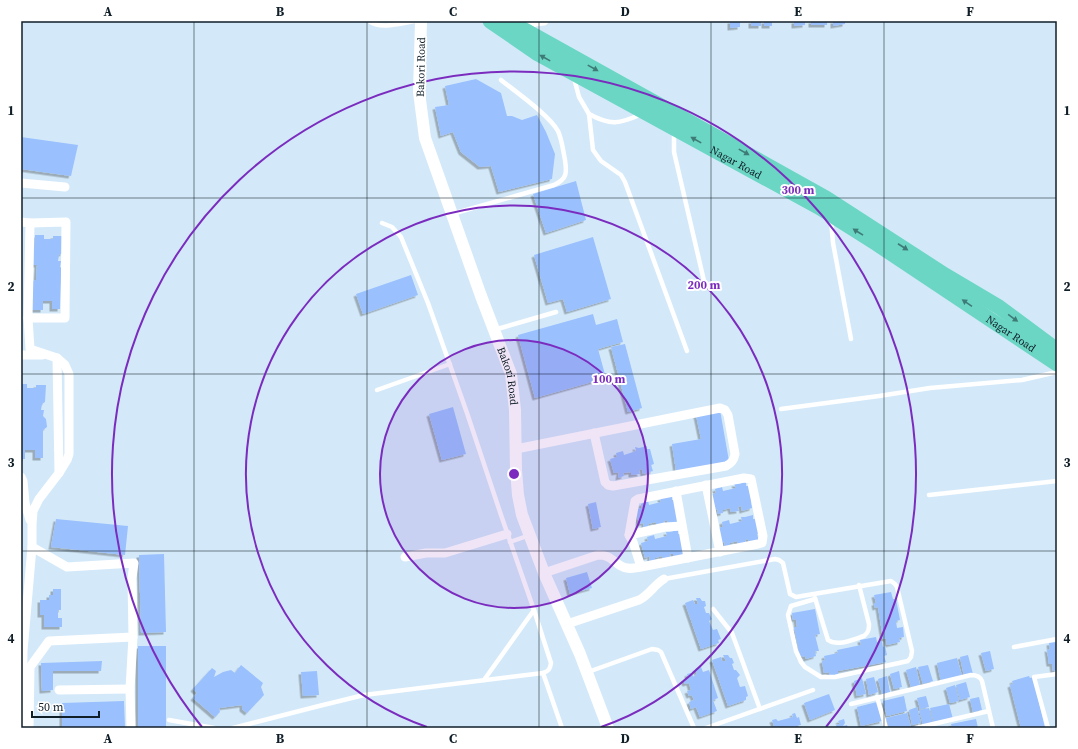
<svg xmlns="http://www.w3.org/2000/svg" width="1078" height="749" viewBox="0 0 1078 749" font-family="'Source Serif 4',serif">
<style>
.building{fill:#9ac0fe;filter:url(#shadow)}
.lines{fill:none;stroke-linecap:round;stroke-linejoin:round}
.service{stroke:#fff;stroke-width:4.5}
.minor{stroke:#fff;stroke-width:9}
.tertiary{stroke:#fff;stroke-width:12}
.trunk{stroke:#6bd6c4;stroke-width:15}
.oneway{fill:#3e7a76}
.grid{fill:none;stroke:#101e28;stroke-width:1;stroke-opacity:0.55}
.ring{fill:none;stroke:#7b2cbf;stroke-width:2}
.labels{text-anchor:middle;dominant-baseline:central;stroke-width:4;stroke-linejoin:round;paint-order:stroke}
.street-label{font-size:11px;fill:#101e28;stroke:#fff}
.centre{fill:#7b2cbf;stroke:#fff;stroke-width:2}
.ring-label{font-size:12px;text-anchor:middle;font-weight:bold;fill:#7b2cbf;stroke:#fff;stroke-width:4;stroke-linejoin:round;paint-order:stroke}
.neatline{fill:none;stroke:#101e28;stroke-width:1.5}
.grid-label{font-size:13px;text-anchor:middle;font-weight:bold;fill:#101e28}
</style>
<defs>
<filter id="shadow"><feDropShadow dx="-2.5" dy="2.5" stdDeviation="0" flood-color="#0004"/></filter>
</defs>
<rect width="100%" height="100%" fill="#d3e9f9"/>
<g class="building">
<polygon points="730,21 740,21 740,27 730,28"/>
<rect x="751" y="21" width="10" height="5"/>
<rect x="764" y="21" width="8" height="5"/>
<polygon points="794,21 805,21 805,25 794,26"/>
<rect x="811" y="21" width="16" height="4"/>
<polygon points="833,21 845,21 845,24 833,26"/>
<polygon points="476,79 501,93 507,116 512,116 522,120 537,115 546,132 555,154 552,179 499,192 491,166 480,167 461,152 453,132 441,136 435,107 449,105 445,86"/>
<polygon points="21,137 78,145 71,176 21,169"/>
<polygon points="576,181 586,220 546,233 533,194"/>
<polygon points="35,235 44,235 44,239 53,239 53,236 63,236 63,253 59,255 58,261 61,261 60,267 62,268 64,278 61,281 60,309 52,309 52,301 43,301 43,310 31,310 31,303 34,303 33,300 31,300 32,281 36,280 37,265 33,265"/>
<polygon points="593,237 611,299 567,312 563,299 548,303 534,255"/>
<polygon points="411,275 418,295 363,314 356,294"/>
<polygon points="593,314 596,325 617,319 623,342 598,349 606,378 535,398 518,335"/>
<polygon points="625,344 642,408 628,412 611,347"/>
<polygon points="21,384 27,384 27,388 36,388 36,385 46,385 45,402 42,404 41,410 44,410 43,416 46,419 47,427 43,430 43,458 35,458 35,450 25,450 25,459 21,459"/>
<polygon points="453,407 466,454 442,460 429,414"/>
<polygon points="720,410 729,461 676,471 672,444 701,439 696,415"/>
<polygon points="647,446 647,449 650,449 654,464 651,465 653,471 643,474 642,469 639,470 640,474 631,475 631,472 623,473 624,476 618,478 619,472 614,473 610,459 617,457 616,453 623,451 624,455 636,451 635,447 639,448"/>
<polygon points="746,482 746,486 750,486 754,501 751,501 752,508 742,511 741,506 738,507 739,511 731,512 730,508 723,510 723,513 717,514 718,509 714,510 710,495 716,493 715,489 722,487 723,491 736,488 734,484 738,484"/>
<polygon points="672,496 672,500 675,500 678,522 668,525 667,520 664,521 665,525 656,526 656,522 648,524 649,527 643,528 644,523 639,524 635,509 642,508 641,504 648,501 649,505 661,502 660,498"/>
<polygon points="596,502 601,527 593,529 588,504"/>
<polygon points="753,515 753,519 757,519 760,533 757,534 759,541 749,544 748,539 745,540 746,544 738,545 737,541 730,543 730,546 724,547 725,542 720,543 716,528 723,527 722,522 729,520 730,524 742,521 741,517 745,517"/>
<polygon points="56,519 128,526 125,555 51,547"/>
<polygon points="678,530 678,534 682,534 684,556 674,558 673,554 670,554 671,559 663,559 662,556 655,558 655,560 649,562 650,556 645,558 641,543 648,541 647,537 654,535 655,539 667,536 666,532 670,532"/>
<polygon points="164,554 166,632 141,633 139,555"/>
<polygon points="587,572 592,588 570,594 566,578"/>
<polygon points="53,589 61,589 61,610 58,610 58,618 62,618 62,627 44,627 44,615 40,615 40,600 49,600 49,595 53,595"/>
<polygon points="891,592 893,599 896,599 900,620 896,621 897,628 903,627 904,637 899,638 900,642 887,645 886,639 883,639 878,607 875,608 874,603 876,603 874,595"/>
<polygon points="696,598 700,598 702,601 705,601 706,606 704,607 706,613 709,613 712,619 709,621 713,630 717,629 721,639 718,640 719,643 701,649 685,603 693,600 695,604 698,604"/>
<polygon points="815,609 820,634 815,635 819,651 815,651 816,656 806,659 805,656 800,657 794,627 797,627 796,619 793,620 792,613"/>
<polygon points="876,637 877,642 882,641 883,647 885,646 887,655 884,656 886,662 838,671 838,674 829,676 829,672 824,673 822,661 825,660 824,656 838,653 837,650 861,645 860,640"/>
<polygon points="1057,642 1057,670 1053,671 1052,664 1049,664 1047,649 1050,650 1049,643"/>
<rect x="138" y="646" width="28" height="81"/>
<polygon points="990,651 994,669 986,671 981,653"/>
<polygon points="723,655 728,655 730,658 732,658 734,663 732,664 734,670 736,670 740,675 737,678 740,687 745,686 748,696 746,697 746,700 728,706 712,660 721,657 722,661 726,661"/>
<polygon points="968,655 973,674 964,676 960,657"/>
<polygon points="957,658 962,676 941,682 937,663"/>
<polygon points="102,661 101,671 53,671 53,690 42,691 41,663"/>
<polygon points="241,665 263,683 261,687 264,695 247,713 242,709 242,705 219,708 220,712 215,717 193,698 197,693 193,689 212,668 216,671 214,677 223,672 231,670 235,673"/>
<polygon points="928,665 933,681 923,684 918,667"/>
<polygon points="701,667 703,672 709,670 718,698 713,700 717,711 700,717 696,707 691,709 689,702 694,700 692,695 689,696 687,691 691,690 689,683 685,684 683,680 688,678 687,674 691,673 694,677 697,673 695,669"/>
<polygon points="916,667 920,685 911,687 906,670"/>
<polygon points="317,671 319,695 303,696 301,672"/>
<polygon points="899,671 902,687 894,689 890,674"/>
<polygon points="887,676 890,692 882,694 878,679"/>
<polygon points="1029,676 1030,678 1033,677 1045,728 1021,728 1010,685 1013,684 1012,681"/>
<polygon points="874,677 878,692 869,695 866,679"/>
<polygon points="862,678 866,694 857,696 854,681"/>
<polygon points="966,682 970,697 960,700 956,685"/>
<polygon points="955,685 959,701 950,703 946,688"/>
<polygon points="829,694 835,710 810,720 804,703"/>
<polygon points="904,696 907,711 887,716 883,701"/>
<polygon points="926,696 929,707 920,709 917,698"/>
<polygon points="979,697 982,710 973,712 970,699"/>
<polygon points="124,701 125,728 62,728 62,703"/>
<polygon points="877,702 882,721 861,726 857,707"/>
<polygon points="949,704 953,719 934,723 930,708"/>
<polygon points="917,707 921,723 912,725 909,710"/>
<polygon points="929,708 933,723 923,725 919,710"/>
<polygon points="795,713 797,718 799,717 801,725 796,726 796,728 772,728 771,727 774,726 772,720 776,719 778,721 793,717 792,714"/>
<polygon points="907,713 911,727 889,728 886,718"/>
<polygon points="844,719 845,723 843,726 847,725 848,728 837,728 836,725 840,724 838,721"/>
<polygon points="976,719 978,728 952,728 951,724"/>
</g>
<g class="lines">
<g class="service">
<path d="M369,21C380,30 402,23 415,21"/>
<polyline points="574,78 579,97 589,114 593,150 601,161 621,175 625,182 687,351"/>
<path d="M589,114C611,126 619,124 642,114"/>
<polyline points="674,132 674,152 704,281"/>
<path d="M452,214L554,185C567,179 567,173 565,160C563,150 562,140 558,131C549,115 516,92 501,80"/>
<polyline points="831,219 833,243 851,339"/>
<polyline points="494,330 556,312"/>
<polyline points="377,390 450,364"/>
<polyline points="781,409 879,396 930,388 1022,380 1057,372"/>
<polyline points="929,495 1057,481"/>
<polyline points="510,542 530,535"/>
<polyline points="664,579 775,559 779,560 783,563 790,594 796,597 891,581 895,584 897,587 912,651 911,657 908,661 835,677 821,677 805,667 801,662 796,651 788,615 791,606 815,599"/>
<path d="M815,598L828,640C838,647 854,639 864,636C869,632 869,629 869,624L859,585"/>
<polyline points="713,609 732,633 760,709"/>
<polyline points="1014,647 1057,639"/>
<polyline points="588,672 652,649 658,650 661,652 694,728"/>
<polyline points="543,673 562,728"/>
<polyline points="484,680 534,610"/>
<polyline points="877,697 886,728"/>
<path d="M851,704L971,675C976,675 980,676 982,681L993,728"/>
<polyline points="169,720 214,728"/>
<path d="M233,728L319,706L364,695L543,673C549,671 550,669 551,663L534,610L501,515L467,413L428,303L401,237L392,227L382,223"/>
<polyline points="706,728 813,690"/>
<polyline points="916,728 989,711"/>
<polyline points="1048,728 1034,677 1057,674"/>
</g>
<g class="minor">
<polyline points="523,29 535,22 544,21"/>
<polyline points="21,183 65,187"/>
<polyline points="21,222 30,223 28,318 30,349 57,358 65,365 69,374 69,454 67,460 59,473"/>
<polyline points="28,318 65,318 66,222 30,223"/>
<polyline points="21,355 42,355"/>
<path d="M516,449L720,408L725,410L728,415L735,454C734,460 732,463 726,466L613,486L608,485L605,482L594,433"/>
<polyline points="21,477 23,481 25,503 30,520"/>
<polyline points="706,485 720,552"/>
<polyline points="676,491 688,558"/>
<polyline points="629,535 665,527 682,526"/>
<polyline points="32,547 67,567 134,563 132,578 133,637 130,689 131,728"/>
<polyline points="405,557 426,553 445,553 507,534"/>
<path d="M544,573L598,555C611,555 612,561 621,566C627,570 634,568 641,567L758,544L762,543L763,536L751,479L744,478L638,499L635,501L629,535L633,542L641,567"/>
<path d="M567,624L639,600C649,595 654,585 664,579"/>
<polyline points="59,690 130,689"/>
<polyline points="22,728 23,651 32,547 32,525 33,511 39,499 59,473 57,358"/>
<polyline points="29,728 30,667 49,641 133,637"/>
</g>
<path class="tertiary" id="s1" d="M421,21L419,92L425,138L481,296L511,374L515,410L516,470L518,495L522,515L544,573L580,654L608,728"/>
<g class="trunk">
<path id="s2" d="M490,21L538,54L820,208L877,244L1057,364"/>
<polyline points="511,21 523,29 826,198 945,275 999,307 1057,350"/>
</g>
</g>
<defs><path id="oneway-solid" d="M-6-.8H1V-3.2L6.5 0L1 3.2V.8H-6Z"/></defs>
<g class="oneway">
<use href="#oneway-solid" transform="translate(545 58) rotate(-151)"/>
<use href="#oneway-solid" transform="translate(593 68) rotate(29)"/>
<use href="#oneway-solid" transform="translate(696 140) rotate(-151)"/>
<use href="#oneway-solid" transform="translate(744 152) rotate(29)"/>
<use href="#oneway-solid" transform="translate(858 232) rotate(-148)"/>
<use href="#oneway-solid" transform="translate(903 247) rotate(33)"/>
<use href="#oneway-solid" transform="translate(967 303) rotate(-146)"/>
<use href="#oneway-solid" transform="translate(1013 318) rotate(36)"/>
</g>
<path class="grid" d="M194,21V728M367,21V728M539,21V728M711,21V728M884,21V728M21,198H1057M21,374H1057M21,551H1057"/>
<circle cx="514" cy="474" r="134" fill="#7b2cbf" fill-opacity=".12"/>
<g class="ring">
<circle cx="514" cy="474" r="134"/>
<path d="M427 727A268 268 0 1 1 601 727"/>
<path d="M202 727A402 402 0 1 1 826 727"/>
</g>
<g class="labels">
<g class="street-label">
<text transform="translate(421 67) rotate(-89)">Bakori Road</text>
<text stroke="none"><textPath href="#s2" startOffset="284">Nagar Road</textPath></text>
<text stroke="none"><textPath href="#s2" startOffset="608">Nagar Road</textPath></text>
<text stroke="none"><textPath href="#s1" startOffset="370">Bakori Road</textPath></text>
</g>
</g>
<circle cx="514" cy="474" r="6" class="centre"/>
<g class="ring-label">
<text x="798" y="194">300 m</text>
<text x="704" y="289">200 m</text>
<text x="609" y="383">100 m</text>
</g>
<rect width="1078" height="749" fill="none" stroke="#ffffff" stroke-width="44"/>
<path d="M32 711v6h67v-6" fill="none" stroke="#101e28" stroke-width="2"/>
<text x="38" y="711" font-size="12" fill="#101e28" stroke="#ffffff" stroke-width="3" paint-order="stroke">50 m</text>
<rect x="22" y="22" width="1034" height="705" class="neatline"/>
<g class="grid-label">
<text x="108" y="16">A</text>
<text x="280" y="16">B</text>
<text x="453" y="16">C</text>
<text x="625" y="16">D</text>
<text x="798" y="16">E</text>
<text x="970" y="16">F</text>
<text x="11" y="115">1</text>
<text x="1067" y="115">1</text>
<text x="11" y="291">2</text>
<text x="1067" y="291">2</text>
<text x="11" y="467">3</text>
<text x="1067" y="467">3</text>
<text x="11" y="643">4</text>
<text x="1067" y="643">4</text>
<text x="108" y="743">A</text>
<text x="280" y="743">B</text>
<text x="453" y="743">C</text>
<text x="625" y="743">D</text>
<text x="798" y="743">E</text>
<text x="970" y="743">F</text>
</g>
</svg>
